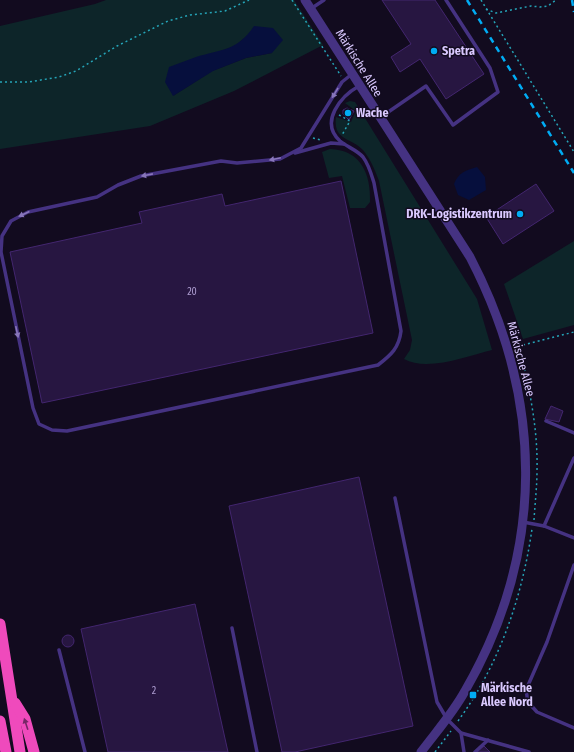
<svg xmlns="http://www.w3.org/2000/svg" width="574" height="752" viewBox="0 0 574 752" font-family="'Fira Sans Condensed',sans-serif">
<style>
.green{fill:#0d2529;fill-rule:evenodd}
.water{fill:#060f3d}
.building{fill:#271641;stroke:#43266f}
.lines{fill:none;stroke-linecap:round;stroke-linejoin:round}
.path{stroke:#25a4b7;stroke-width:1.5;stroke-dasharray:2 3;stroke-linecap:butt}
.service{stroke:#453282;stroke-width:3.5}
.tertiary{stroke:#453282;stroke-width:9}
.trunk{stroke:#ef4abc;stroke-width:11}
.rail{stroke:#00acf4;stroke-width:2.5;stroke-dasharray:6 5;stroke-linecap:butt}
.oneway{fill:#8876ba}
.oneway2{fill:#752766}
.poi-dot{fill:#00acf4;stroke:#120b1f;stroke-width:1.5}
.labels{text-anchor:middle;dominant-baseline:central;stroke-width:3;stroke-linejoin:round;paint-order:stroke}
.number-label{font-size:10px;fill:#ad9cd0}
.poi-label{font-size:12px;font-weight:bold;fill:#dac9ff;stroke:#120b1f;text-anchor:start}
.street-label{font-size:12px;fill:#dac9ff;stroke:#120b1f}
</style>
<rect width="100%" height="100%" fill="#120b1f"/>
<g class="green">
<path d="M106,0H294L323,45L234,91L150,126L0,149V26L95,4ZM248,35L272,53L246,58L212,71L173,96L221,51L235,46Z"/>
<path d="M350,101L355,102L477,299L492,350C468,356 427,372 404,359L410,350L412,340L379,181C375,170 371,160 363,150C351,137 333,141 336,117L351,122L356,111L345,103Z"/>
<path d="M330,149C361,150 371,174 370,202L365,208H350L342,176L329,178L322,152Z"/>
<polygon points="574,241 574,325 523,339 504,284"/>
</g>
<g class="water">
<path d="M254,26L273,28L283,40L272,53L246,58L213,71L173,96L165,82L169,67C178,64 187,60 196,57C222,49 237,51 254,26Z"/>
<path d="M477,167L485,177L486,190L469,200L458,195L454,184C458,173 466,170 477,167Z"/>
</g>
<g class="building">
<polygon points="382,0 435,0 484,74 446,99 420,59 400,72 391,57 411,44"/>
<polygon points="347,108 354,111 349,120 343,114 343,110"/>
<polygon points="341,181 373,333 42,403 10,252 142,223 139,212 222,194 225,206"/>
<polygon points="536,184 554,211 503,244 486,217"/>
<polygon points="551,406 563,411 559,422 545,419"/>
<polygon points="359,477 413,726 295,752 282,752 229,506"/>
<polygon points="195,604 228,752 108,752 81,629"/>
<circle cx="68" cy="641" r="6"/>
<polygon points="484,746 490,752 477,752"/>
</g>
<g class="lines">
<g class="path">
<polyline points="292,0 341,76"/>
<polyline points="481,0 574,152"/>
<polyline points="486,9 496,13 531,6 540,7 548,6 556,0"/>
<polyline points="0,82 29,82 59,77 76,71 117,46 168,21 190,15 225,11 249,0"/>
<polyline points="339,115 350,121 342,135"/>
<polyline points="313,138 321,140"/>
<path d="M534,520C535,503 537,487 537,470C538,428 529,386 519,346L574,332"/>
<path d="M458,721C499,665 522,598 532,529"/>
<polyline points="435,752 451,731"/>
</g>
<g class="service">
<polyline points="312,8 324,0"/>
<path d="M352,74L342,82L301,148L280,159L237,163L221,161L141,176L118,185L97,197L28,212L11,221L2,236L1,252L33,408L39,424L52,430L67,431L378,365C391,355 399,348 401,331L374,183C371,173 369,165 363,157C357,150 347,147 340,141C319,122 341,96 359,86"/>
<polyline points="381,117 426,86 453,125 498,92 490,68 446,0"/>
<polyline points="295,153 331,143 344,144"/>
<polyline points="546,421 574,433"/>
<polyline points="395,498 437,702 447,719 461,733 529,752"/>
<polyline points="523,522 544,526 574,458"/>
<polyline points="544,526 574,538"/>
<polyline points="574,565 547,642 526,690 528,702 537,712 574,728"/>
<polyline points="232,628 257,752"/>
<polyline points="59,650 85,752"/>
<polyline points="461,733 464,752"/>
<polyline points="475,752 488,740"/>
</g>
<path class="tertiary" d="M305,0L470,257C544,399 546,551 465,691C453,713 436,732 421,752"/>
<g class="trunk">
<polyline points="0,624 20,752"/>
<polyline points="15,703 25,719 34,752"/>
<polyline points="0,721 6,752"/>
</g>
<g class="rail">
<polyline points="467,0 574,173"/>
<polyline points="572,0 574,12"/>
</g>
</g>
<defs><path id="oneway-solid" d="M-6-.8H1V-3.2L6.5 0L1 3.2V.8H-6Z"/></defs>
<g class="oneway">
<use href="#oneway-solid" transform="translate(335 93) rotate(121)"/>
<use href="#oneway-solid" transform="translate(275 159) rotate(168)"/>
<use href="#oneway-solid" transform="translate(147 175) rotate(169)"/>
<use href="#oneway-solid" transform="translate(24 214) rotate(155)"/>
<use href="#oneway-solid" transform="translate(17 332) rotate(78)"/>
</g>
<use class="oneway2" href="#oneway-solid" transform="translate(26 724) rotate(-108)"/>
<g class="poi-dot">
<circle cx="434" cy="51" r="4"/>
<circle cx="348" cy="113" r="4"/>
<circle cx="520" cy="214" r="4"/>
<rect x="469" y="691" width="8" height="8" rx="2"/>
</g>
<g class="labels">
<g class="number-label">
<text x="192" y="292">20</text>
<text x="154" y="691">2</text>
</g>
<g class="poi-label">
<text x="442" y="51">Spetra</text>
<text x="356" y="113">Wache</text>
<text x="512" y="214" text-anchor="end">DRK-Logistikzentrum</text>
<text x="481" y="688">Märkische<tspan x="481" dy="14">Allee Nord</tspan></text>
</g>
<g class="street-label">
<text transform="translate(359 63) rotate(58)">Märkische Allee</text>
<text transform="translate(521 359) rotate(75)">Märkische Allee</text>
</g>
</g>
</svg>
